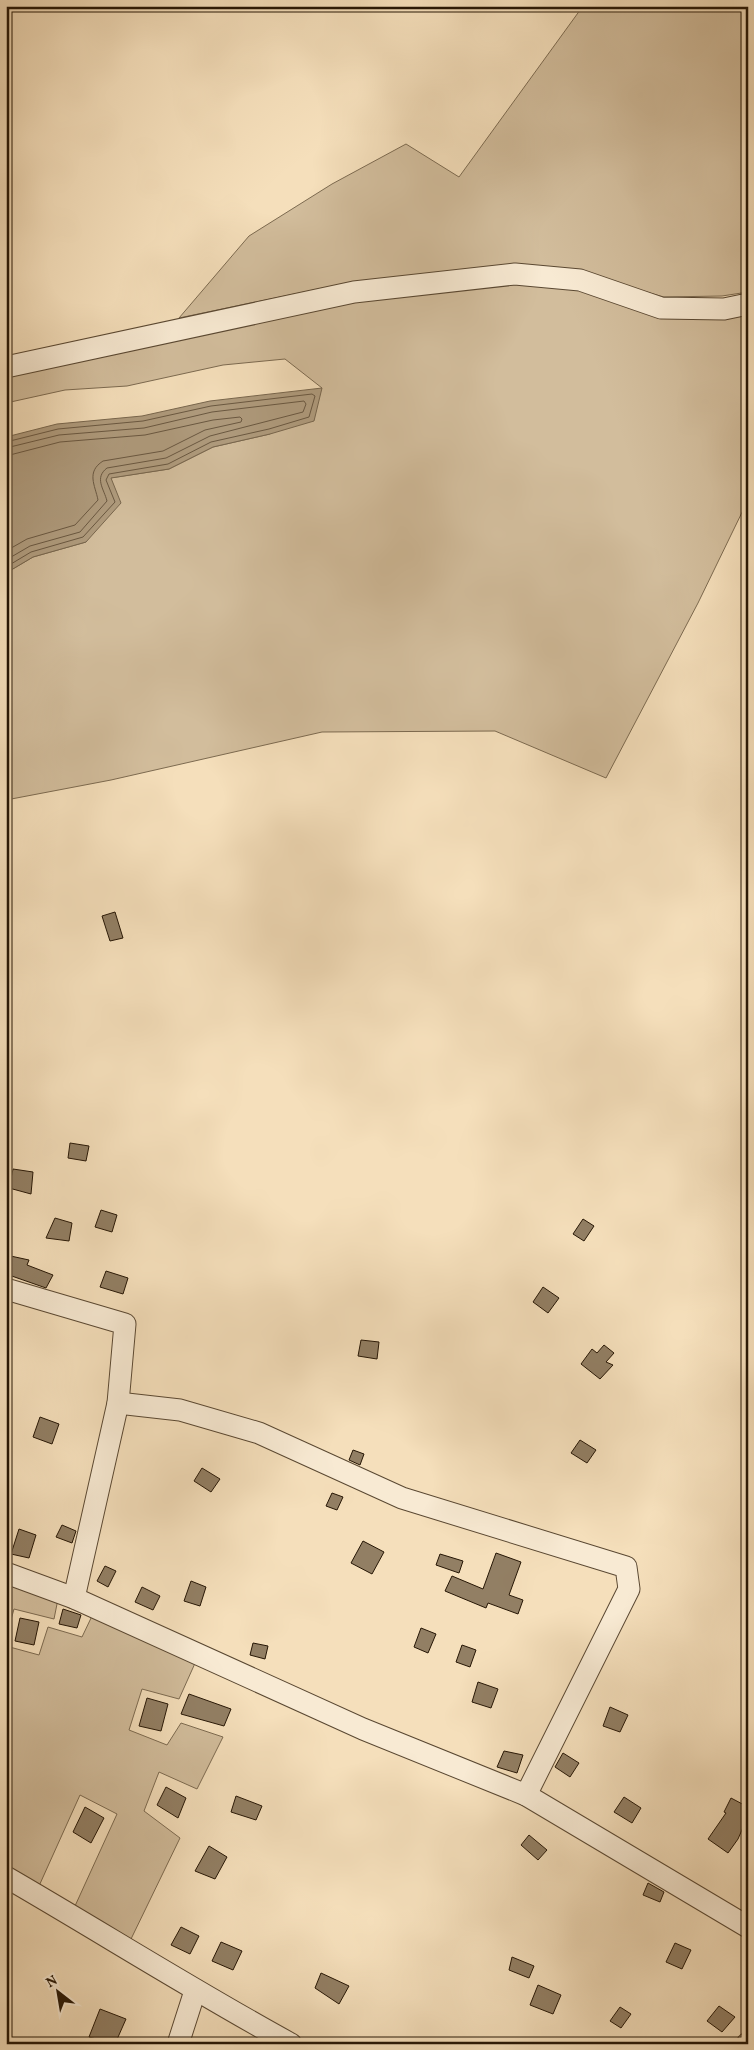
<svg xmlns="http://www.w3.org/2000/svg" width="754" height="2050" viewBox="0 0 754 2050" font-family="Vollkorn,serif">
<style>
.green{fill:#d2bd9c;stroke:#7c6a50}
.water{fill:#af9b7d;stroke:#78664d}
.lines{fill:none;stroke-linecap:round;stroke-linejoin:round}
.shore{stroke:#6a5841;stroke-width:1}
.building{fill:#927f64;stroke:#261605}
.minor-casing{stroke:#5a4832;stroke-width:23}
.minor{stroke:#f8ead3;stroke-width:21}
</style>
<rect width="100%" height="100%" fill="#f5dfbb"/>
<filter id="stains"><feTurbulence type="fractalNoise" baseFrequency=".004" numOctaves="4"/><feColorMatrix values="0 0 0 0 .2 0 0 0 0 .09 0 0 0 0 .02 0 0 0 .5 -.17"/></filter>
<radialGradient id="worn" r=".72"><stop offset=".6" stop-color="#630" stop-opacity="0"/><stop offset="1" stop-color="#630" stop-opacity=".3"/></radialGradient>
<g class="green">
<polygon points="583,6 748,6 748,292 722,296 664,297 582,274 352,282 179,318 249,236 332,184 406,144 459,177"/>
<polygon points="516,283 579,285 748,313 748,500 698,603 606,778 495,731 322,732 111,780 6,800 6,573 33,557 86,542 110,478 169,469 213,447 270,434 322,388 285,359 223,365 127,386 65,390 6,403 6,369 356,297"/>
<polygon points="6,1580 58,1599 54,1619 14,1609 6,1638"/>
<polygon points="92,1616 196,1661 179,1699 142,1689 129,1730 167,1745 181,1723 223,1737 197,1789 159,1772 144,1811 180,1838 131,1939 75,1906 117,1814 80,1795 39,1886 6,1868 6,1646 39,1655 48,1627 82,1637"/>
</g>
<polygon class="water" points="322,388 314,421 270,434 213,447 169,469 111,478 121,503 86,542 33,557 6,573 6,437 57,424 142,416 210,401"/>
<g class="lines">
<g class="shore">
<polyline points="6,442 58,429 143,421 211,406 312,394 315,396 309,417 269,429 211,442 168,464 109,474 106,480 115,502 83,537 31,552 6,567"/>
<path d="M6,448L59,435L144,428L212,412L304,401L306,404L303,412L210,436L166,458L107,468C94,478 104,489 107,501L80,532L30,546L6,560"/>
<path d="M6,456L60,442L145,435L213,420L240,417L242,419L241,422L205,430L163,451L103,461C86,472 95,485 98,500L75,525L27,539L6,551"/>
</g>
</g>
<g class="building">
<polygon points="115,912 123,938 110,941 102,916"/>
<polygon points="70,1143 89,1146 86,1161 68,1158"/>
<polygon points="13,1169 33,1172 31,1194 9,1188"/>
<polygon points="101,1210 117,1215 112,1232 95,1227"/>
<polygon points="55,1218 72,1223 69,1241 46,1238"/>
<polygon points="583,1219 594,1226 584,1241 573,1234"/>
<polygon points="6,1255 29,1260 27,1265 53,1275 46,1288 6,1274"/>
<polygon points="106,1271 128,1278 123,1294 100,1287"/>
<polygon points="543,1287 559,1298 548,1313 533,1302"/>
<polygon points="361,1340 379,1342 377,1359 358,1356"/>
<polygon points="604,1345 614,1353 606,1362 613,1365 600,1379 581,1364 592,1349 597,1353"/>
<polygon points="40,1417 59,1424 52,1444 33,1437"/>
<polygon points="580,1440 596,1450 587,1463 571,1453"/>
<polygon points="353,1450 364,1454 360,1465 349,1460"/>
<polygon points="202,1468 220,1479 211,1492 194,1481"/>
<polygon points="332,1493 343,1497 337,1510 326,1506"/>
<polygon points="62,1525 76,1531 72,1543 56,1537"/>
<polygon points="19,1529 36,1535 29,1558 11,1554"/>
<polygon points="363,1541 384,1552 372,1574 351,1563"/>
<polygon points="496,1553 521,1562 509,1595 523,1600 518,1614 488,1603 486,1608 445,1591 452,1576 483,1589"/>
<polygon points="440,1554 463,1561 459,1573 436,1565"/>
<polygon points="105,1566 116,1571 108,1587 97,1581"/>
<polygon points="191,1581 206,1587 200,1606 184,1601"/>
<polygon points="142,1587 160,1596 153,1610 135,1602"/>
<polygon points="63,1609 81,1615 77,1628 59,1624"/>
<polygon points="20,1618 39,1622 34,1645 15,1641"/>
<polygon points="421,1628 436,1634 428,1653 414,1647"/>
<polygon points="253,1643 268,1646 265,1659 250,1655"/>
<polygon points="462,1645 476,1650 470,1667 456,1662"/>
<polygon points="478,1682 498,1689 491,1708 472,1702"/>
<polygon points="189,1694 231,1709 224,1726 181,1714"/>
<polygon points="147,1698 168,1704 161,1731 139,1726"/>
<polygon points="610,1707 628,1715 620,1732 603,1726"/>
<polygon points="504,1751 523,1755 517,1773 497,1767"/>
<polygon points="563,1753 579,1763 570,1777 555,1767"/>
<polygon points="166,1787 186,1798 178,1818 157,1805"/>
<polygon points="236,1796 262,1806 256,1820 231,1812"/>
<polygon points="624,1797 641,1808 632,1823 614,1812"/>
<polygon points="731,1798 748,1807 748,1816 738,1839 728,1853 708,1839 726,1813 724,1812"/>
<polygon points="85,1807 104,1818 91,1843 73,1832"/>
<polygon points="529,1835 547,1850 538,1860 521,1845"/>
<polygon points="209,1846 227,1857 215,1879 195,1871"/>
<polygon points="648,1883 664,1892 660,1902 643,1895"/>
<polygon points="181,1927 199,1936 190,1954 171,1945"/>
<polygon points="221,1942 242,1951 233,1970 212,1961"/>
<polygon points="675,1943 691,1950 682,1969 666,1962"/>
<polygon points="512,1957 534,1966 529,1978 509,1970"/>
<polygon points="321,1973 349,1986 339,2004 315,1988"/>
<polygon points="538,1985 561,1995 553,2014 530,2005"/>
<polygon points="719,2006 735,2017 722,2032 707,2021"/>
<polygon points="620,2007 631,2014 621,2028 610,2021"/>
<polygon points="100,2009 126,2019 115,2044 89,2037"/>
</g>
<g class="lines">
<defs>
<g id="minor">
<polyline points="6,367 354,292 515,274 580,280 661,308 724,309 748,304"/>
<polyline points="6,1289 125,1324 118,1403 74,1598"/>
<polyline points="118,1403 180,1410 259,1433 402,1498 626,1567 629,1589 526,1795"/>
<polyline points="6,1573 74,1598 363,1729 526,1795 748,1927"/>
<path d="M6,1877C101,1932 194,1991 291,2044"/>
<polyline points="178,2044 195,1991"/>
<polyline points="747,2044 748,2043"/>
</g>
</defs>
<use href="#minor" class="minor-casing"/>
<use href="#minor" class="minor"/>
</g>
<rect width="754" height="2050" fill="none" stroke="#f5dfbb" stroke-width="25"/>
<rect x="8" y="8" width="739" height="2035" fill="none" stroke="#261605" stroke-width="2.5"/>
<rect x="12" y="12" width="729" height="2025" fill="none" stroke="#261605"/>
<g transform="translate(58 1992) rotate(329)" stroke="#f8ead3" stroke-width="4" paint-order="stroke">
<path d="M0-4L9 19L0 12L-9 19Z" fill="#261605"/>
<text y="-8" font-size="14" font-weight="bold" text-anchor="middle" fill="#261605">N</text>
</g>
<rect width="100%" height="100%" filter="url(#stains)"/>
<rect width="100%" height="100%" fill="url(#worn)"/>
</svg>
